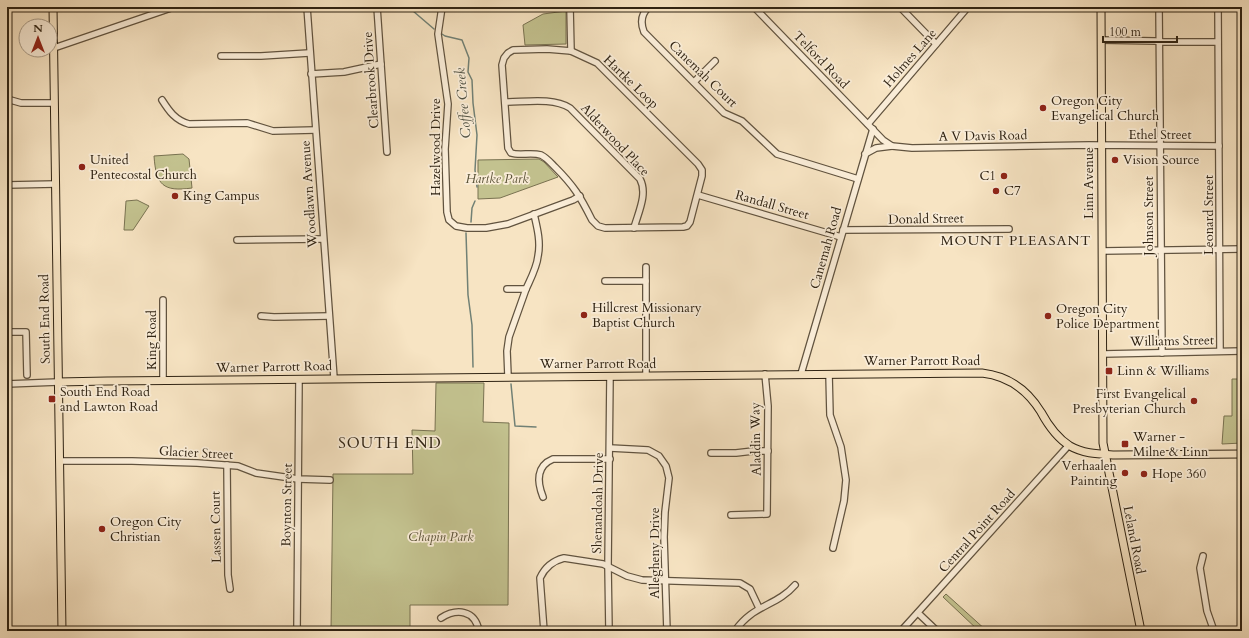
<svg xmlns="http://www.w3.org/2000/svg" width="1249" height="638" viewBox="0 0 1249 638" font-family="Cardo,serif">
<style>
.green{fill:#c3c28f;stroke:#797251}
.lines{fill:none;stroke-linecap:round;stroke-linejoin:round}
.stream{stroke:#718075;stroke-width:1.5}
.minor-casing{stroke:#61533f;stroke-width:8}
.major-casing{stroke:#2f2313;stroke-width:9}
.minor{stroke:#faedd8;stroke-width:5.5}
.major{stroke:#f7e4c3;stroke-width:7}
.poi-dot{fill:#8f2418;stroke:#faedd8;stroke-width:1.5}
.labels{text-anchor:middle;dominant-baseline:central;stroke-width:3.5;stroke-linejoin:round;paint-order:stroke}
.street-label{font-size:13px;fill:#2f2313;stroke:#faedd8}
.poi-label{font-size:13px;fill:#2f2313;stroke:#faedd8;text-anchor:start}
.park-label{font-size:13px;font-style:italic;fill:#5b5338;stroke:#faedd8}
.water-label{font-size:14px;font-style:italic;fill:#505244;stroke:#faedd8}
.neighbourhood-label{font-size:14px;letter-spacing:1px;fill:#2f2313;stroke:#faedd8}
.quarter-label{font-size:15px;letter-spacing:1px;fill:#2f2313;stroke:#faedd8}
</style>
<rect width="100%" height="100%" fill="#f7e4c3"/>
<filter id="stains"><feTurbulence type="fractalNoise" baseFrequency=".005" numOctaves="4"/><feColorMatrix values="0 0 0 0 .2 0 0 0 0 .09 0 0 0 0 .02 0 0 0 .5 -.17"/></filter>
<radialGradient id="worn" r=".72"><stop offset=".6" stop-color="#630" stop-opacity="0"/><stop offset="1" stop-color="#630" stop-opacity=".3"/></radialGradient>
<g class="green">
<polygon points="566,11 566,44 525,45 523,25 543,14"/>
<path d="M183,154L189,159L192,188C163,192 156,185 154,156Z"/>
<polygon points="539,159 544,162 558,177 500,198 478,199 478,160"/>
<polygon points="137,200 149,206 133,230 124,230 126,201"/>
<polygon points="1232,379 1242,379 1242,443 1222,444 1224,416 1232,416"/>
<polygon points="436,383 484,383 483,422 509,423 508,605 410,605 410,631 331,631 333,474 413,474 412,430 435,431"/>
<polygon points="946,594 987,631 979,631 943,597"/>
</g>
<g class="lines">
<g class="stream">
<polyline points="412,7 413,11 434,29"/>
<polyline points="442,34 445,36 462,40 469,58 468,72 472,80 473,103 477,135 475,170 477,187"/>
<polyline points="471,222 472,208 475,201"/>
<polyline points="466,233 468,295 472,325 473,367"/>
<polyline points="511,384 515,426 536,427"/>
</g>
<defs>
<g id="minor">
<polyline points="307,7 334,378"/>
<polyline points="377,7 387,152"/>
<polyline points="442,7 438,34 448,104 445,149 447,212 449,220 456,226 467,228 486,228 508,224 573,200 580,196"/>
<polyline points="570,7 571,51"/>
<path d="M649,7C641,14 640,22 644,32L724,113L742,121L777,154L858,179"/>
<polyline points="754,7 883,140 892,146 912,148 1089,145 1219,146"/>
<polyline points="900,7 936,44"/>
<polyline points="1159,7 1162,353"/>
<polyline points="1218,7 1220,351"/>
<polyline points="1101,40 1155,41 1163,42 1218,42"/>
<polyline points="54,48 174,7"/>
<path d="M547,49L571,51L597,63L698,164L702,170V176L690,222L687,226L683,227L605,228L598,226L592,220C580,196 574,186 555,167C551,163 547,158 541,155C531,152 520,156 511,153L508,148L502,65L504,58L508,53L513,50Z"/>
<polyline points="221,56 261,56 309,53"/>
<polyline points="311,74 344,72 381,64"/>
<polyline points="694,82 715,61"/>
<polyline points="7,99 21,103 54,103"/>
<path d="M162,100C169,111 175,120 189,124L247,123L273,131L315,130"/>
<path d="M505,102C525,102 553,97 570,108L640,179C648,194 638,213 634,228"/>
<polyline points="868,124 968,7"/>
<polyline points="865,154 876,148 892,146"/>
<polyline points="7,185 56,184"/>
<polyline points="698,195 841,237"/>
<polyline points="843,230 1009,229"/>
<polyline points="237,240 323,239"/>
<polyline points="1102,251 1242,249"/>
<polyline points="646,267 646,375"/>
<polyline points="605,281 646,281"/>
<path d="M507,289H526C531,278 537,267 538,256C541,242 537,227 534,214"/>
<polyline points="261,316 274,317 329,316"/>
<polyline points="7,332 26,332 27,375"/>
<polyline points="1103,354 1242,351"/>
<polyline points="801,374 873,129"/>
<polyline points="829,374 830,415 841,447 846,480 844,501 833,548"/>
<polyline points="508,376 507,351 509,337 526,289"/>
<polyline points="163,380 163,300"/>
<polyline points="7,384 58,382"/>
<polyline points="610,448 648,450 659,456 666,466 669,478 665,512 664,537 667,631"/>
<polyline points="711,453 736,453 753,451 768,451"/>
<polyline points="60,461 132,461 197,463 238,466 256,473 298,479 330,480"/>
<polyline points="227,465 228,575 230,589"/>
<path d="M543,497C537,482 536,466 553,459H610"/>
<polyline points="731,515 767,514 768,406 765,374"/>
<polyline points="1203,556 1200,568 1207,611 1214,631"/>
<polyline points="918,613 937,631"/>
<path d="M441,618C457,608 475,610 479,631"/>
<polyline points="297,631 299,379"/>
<path d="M544,631L540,578C545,567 552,561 564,558L603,564L627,576L642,580L740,583L750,589L759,608"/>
<polyline points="609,631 608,566 610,376"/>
<path d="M735,631C752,605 777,606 795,585"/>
<polyline points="901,631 1069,445"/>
</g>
<g id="major">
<polyline points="53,7 62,631"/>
<polyline points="1101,7 1103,443 1141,631"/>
<path d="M58,382L107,381L982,373C1008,376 1027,389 1041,412C1048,425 1057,438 1070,446C1084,454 1099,454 1115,455L1242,454"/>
</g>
</defs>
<use href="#minor" class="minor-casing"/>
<use href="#major" class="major-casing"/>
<use href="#minor" class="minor"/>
<use href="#major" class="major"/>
</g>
<g class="poi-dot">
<circle cx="1043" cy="108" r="4"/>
<circle cx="1115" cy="160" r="4"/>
<circle cx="82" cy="167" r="4"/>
<circle cx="1004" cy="176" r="4"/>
<circle cx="996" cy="191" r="4"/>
<circle cx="175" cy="196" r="4"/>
<circle cx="584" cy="315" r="4"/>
<circle cx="1048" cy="316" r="4"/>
<rect x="1105" y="367" width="8" height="8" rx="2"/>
<rect x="48" y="395" width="8" height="8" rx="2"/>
<circle cx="1194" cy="401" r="4"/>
<rect x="1121" y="440" width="8" height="8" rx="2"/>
<circle cx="1125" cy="473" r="4"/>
<circle cx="1144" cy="474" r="4"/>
<circle cx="102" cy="529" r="4"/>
</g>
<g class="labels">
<g class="street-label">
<text transform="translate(910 58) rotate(-49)">Holmes Lane</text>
<text transform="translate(821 60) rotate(46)">Telford Road</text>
<text transform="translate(703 74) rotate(44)">Canemah Court</text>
<text transform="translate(371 80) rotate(-94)">Clearbrook Drive</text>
<text transform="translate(631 82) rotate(44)">Hartke Loop</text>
<text x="1160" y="135">Ethel Street</text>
<text transform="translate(983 136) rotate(-1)">A V Davis Road</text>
<text transform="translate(615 140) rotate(47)">Alderwood Place</text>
<text transform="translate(436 147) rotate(-90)">Hazelwood Drive</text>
<text transform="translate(1089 183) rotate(-90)">Linn Avenue</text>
<text transform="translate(309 194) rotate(-94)">Woodlawn Avenue</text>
<text transform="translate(772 205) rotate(16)">Randall Street</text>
<text transform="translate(1209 215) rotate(-90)">Leonard Street</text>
<text transform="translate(1149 216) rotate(-90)">Johnson Street</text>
<text transform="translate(926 219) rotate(-1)">Donald Street</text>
<text transform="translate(826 248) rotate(-74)">Canemah Road</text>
<text transform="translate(45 319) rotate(-91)">South End Road</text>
<text transform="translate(152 340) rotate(-90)">King Road</text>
<text transform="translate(1172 341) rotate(-1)">Williams Street</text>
<text x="922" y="361">Warner Parrott Road</text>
<text x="598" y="364">Warner Parrott Road</text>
<text transform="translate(274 367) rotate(-1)">Warner Parrott Road</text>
<text transform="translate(756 439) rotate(-91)">Aladdin Way</text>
<text transform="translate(196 453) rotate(3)">Glacier Street</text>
<text transform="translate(598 503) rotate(-89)">Shenandoah Drive</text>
<text transform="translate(287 505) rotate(-89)">Boynton Street</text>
<text transform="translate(216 527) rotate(-91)">Lassen Court</text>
<text transform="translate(977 531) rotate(-48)">Central Point Road</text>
<text transform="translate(1134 540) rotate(79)">Leland Road</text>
<text transform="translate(655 553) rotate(-90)">Allegheny Drive</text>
</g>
<g class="poi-label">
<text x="1051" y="101">Oregon City<tspan x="1051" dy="15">Evangelical Church</tspan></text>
<text x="90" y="160">United<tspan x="90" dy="15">Pentecostal Church</tspan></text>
<text x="1123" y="160">Vision Source</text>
<text x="996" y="176" text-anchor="end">C1</text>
<text x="1004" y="191">C7</text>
<text x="183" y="196">King Campus</text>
<text x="592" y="308">Hillcrest Missionary<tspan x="592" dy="15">Baptist Church</tspan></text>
<text x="1056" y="309">Oregon City<tspan x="1056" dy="15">Police Department</tspan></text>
<text x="1117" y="371">Linn &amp; Williams</text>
<text x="60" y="392">South End Road<tspan x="60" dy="15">and Lawton Road</tspan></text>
<text x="1186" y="394" text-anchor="end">First Evangelical<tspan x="1186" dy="15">Presbyterian Church</tspan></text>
<text x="1133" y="437">Warner -<tspan x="1133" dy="15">Milne &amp; Linn</tspan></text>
<text x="1117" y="466" text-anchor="end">Verhaalen<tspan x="1117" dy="15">Painting</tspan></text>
<text x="1152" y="474">Hope 360</text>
<text x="110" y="522">Oregon City<tspan x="110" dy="15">Christian</tspan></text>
</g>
<g class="park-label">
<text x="497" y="179">Hartke Park</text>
<text x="441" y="537">Chapin Park</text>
</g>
<g class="water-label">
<text transform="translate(463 103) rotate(-95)">Coffee Creek</text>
</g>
<g class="neighbourhood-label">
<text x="1016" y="240">MOUNT PLEASANT</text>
</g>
<g class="quarter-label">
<text x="390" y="443">SOUTH END</text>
</g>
</g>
<rect width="1249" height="638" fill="none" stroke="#f7e4c3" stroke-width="24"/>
<rect x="8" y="8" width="1233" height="622" fill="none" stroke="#2f2313" stroke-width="2"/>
<rect x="12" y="12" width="1225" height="614" fill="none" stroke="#2f2313"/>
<g transform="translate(38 38)"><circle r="19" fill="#faedd8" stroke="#a99c89"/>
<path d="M0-3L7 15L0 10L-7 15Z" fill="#8f2418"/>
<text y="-6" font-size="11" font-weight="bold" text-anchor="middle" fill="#2f2313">N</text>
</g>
<path d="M1103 36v6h74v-6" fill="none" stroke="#2f2313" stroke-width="2"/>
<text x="1109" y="36" font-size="12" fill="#2f2313" stroke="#faedd8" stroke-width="3" paint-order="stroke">100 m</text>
<rect width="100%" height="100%" filter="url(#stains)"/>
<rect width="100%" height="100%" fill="url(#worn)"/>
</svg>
